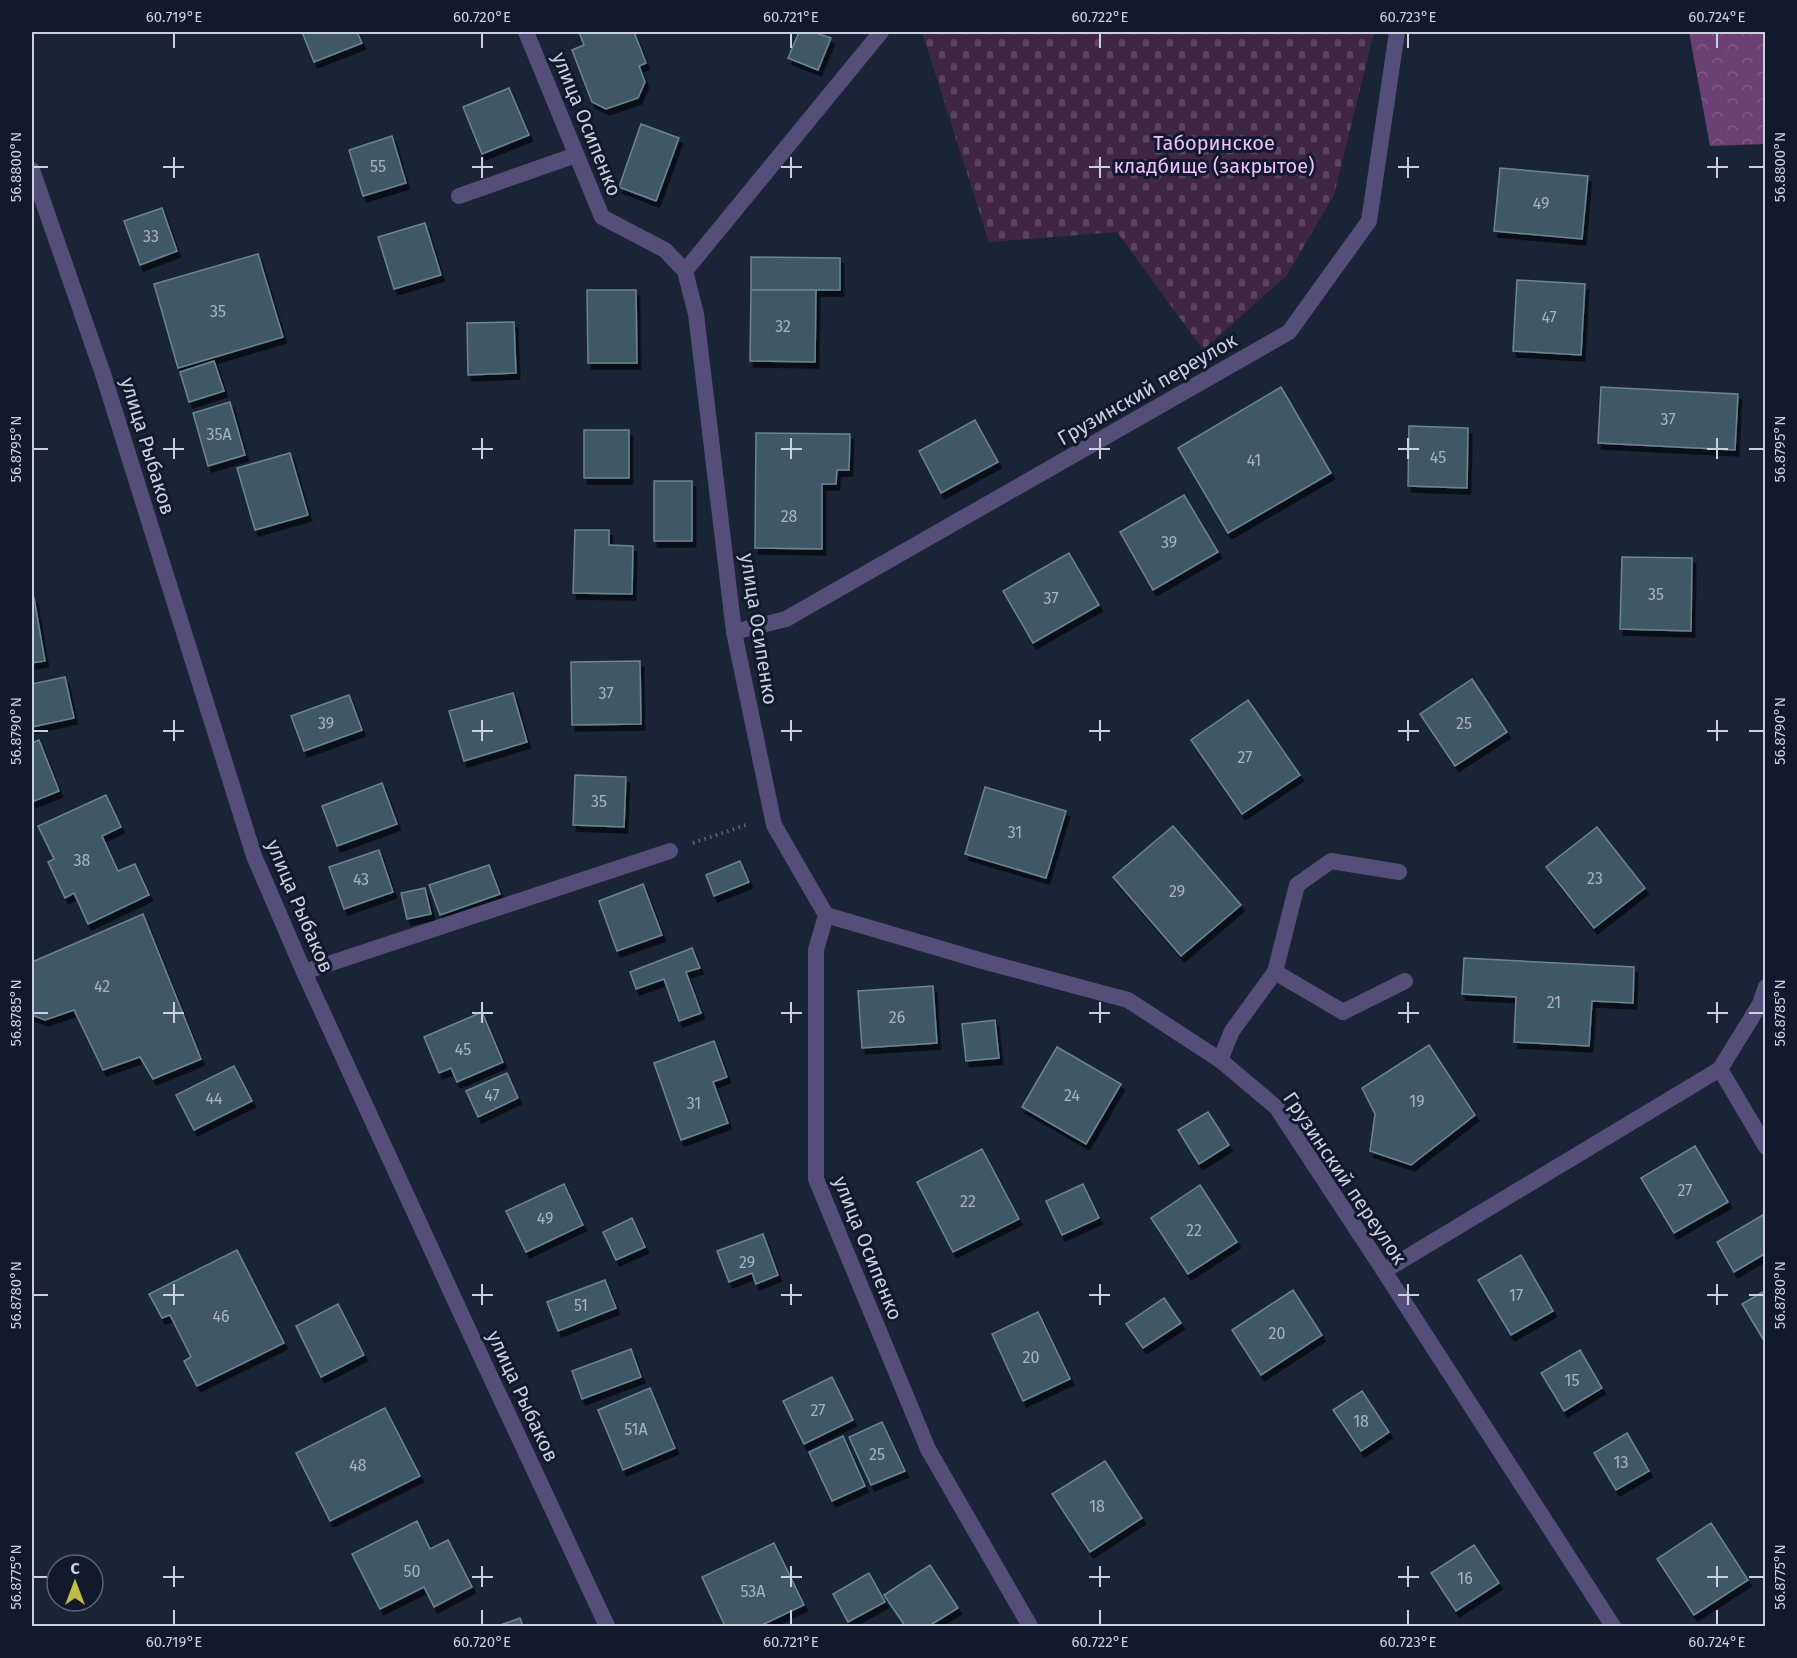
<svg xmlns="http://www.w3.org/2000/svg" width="1797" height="1658" viewBox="0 0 1797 1658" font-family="'Fira Sans',sans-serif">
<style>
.forest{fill:url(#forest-crowns)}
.cemetery{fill:url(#cemetery-stones)}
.building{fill:#3f5966;stroke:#6a8593;stroke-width:1.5;filter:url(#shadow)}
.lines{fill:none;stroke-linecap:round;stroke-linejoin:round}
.path{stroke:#5c6676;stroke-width:4;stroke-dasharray:1.5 4.5;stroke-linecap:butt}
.service{stroke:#554e78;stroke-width:16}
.minor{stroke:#554e78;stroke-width:16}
.ticks{fill:none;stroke:#cad1de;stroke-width:2}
.labels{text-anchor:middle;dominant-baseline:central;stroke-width:6;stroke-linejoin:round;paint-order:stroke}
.number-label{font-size:16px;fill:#a7b3c0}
.street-label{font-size:20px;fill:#cad1de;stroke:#101a2c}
.park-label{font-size:20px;fill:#f3bffc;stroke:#101a2c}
.neatline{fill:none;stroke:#cad1de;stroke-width:2}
.ticks-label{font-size:15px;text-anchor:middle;fill:#cad1de}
</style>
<defs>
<pattern id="forest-crowns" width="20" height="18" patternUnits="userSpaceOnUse" patternTransform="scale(1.5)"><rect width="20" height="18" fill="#6b4173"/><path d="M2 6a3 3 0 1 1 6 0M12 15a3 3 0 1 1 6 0" fill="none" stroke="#7f5b86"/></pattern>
<pattern id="cemetery-stones" width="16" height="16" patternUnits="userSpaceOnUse" patternTransform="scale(1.5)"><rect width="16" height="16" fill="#402645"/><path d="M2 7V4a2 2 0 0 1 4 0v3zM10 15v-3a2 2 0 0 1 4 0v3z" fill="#5a445f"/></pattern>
<filter id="shadow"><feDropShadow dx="3.5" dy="6" stdDeviation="0" flood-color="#0009"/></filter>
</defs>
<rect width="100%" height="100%" fill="#192436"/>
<polygon class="forest" points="1689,32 1765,32 1765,144 1710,146"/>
<polygon class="cemetery" points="922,32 1374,32 1334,195 1287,275 1203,350 1117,232 989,242"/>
<g class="building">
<polygon points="302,32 357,32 362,43 314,62"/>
<polygon points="579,32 634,32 646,63 639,66 645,82 638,98 606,109 592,102 572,50 584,45"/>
<polygon points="799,32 813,32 831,38 818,70 788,58"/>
<polygon points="509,88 529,135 482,154 463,107"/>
<polygon points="641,124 679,138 656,201 619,187"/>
<polygon points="392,136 406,183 363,196 349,150"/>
<polygon points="1500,168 1588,176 1582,239 1494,231"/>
<polygon points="162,208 177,251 140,265 124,221"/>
<polygon points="425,223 441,275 394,289 378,237"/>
<polygon points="258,254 283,337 178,368 154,284"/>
<polygon points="751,257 840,258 840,290 751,290"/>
<polygon points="1517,280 1585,284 1581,355 1513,351"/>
<polygon points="587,290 636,290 637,363 588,363"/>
<polygon points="751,290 816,290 815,362 750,361"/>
<polygon points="514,322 516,373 468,375 467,323"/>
<polygon points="214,361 224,391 189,402 180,372"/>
<polygon points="1281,387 1331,473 1228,533 1178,448"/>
<polygon points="1601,387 1738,394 1735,450 1598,443"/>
<polygon points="230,402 245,455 208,466 193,413"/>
<polygon points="975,420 998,462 941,493 919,451"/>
<polygon points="1409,426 1468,428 1467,488 1408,486"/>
<rect x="584" y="430" width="45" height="48"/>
<polygon points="756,433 850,434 849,470 837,470 836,484 822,484 822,549 755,548"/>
<polygon points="290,453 308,515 255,530 237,468"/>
<rect x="654" y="481" width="38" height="60"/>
<polygon points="1184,495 1218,552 1153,590 1120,532"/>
<polygon points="575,530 609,530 609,545 633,546 632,594 573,593"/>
<polygon points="1069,553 1099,605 1033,643 1003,591"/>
<polygon points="1622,557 1692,558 1691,631 1620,629"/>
<polygon points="32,598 34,598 45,661 32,663"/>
<polygon points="640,661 641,724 572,725 571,662"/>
<polygon points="65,677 74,718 32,727 32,684"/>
<polygon points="1472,679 1507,732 1455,766 1420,714"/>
<polygon points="513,693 527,742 464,761 449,711"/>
<polygon points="349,695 362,730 304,751 291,716"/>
<polygon points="1248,700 1300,775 1242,814 1191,740"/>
<polygon points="39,740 59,791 32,802 32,743"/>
<polygon points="575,775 626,777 624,827 573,825"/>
<polygon points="382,783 397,824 337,846 322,806"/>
<polygon points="985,787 1066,811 1046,878 965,854"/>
<polygon points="106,795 121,827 102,836 118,871 135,864 149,895 88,924 74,893 65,898 48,862 54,859 38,826"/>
<polygon points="1173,826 1241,905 1181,956 1113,877"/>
<polygon points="1597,827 1645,888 1594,928 1546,867"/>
<polygon points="379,850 393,892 344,909 329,867"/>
<polygon points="740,861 749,882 714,896 706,875"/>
<polygon points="489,865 500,894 440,915 429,885"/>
<polygon points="643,884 662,935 617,951 599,901"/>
<polygon points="425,888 431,914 407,919 401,893"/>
<polygon points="143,914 201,1059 153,1079 140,1057 103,1070 74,1010 45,1020 32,1015 32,962"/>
<polygon points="692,948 700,968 686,972 701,1013 679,1021 664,979 636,989 630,972"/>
<polygon points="1464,958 1634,967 1633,1003 1592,1001 1589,1046 1514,1042 1516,997 1462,994"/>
<polygon points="933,986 937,1043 862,1048 858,991"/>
<polygon points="482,1012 503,1062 457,1082 451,1068 439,1073 424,1037"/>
<polygon points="995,1020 999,1058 966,1061 962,1024"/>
<polygon points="714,1041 727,1077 713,1082 728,1123 681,1140 654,1063"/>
<polygon points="1429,1045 1475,1115 1411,1165 1370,1151 1375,1114 1362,1088"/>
<polygon points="1057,1047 1121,1084 1086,1144 1022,1107"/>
<polygon points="234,1066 252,1101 194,1130 176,1095"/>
<polygon points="507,1073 518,1098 478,1117 466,1091"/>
<polygon points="1208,1112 1229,1145 1199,1164 1178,1130"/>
<polygon points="1695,1146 1728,1202 1674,1233 1641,1178"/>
<polygon points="982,1149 1019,1219 953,1252 917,1182"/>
<polygon points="564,1184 583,1225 526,1252 506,1211"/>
<polygon points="1083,1184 1099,1218 1062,1235 1046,1201"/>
<polygon points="1200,1185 1237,1242 1188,1274 1151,1218"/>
<polygon points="1766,1213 1766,1253 1734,1272 1717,1242"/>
<polygon points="632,1218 645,1247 616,1260 603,1232"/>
<polygon points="763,1234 778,1275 756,1284 752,1273 729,1282 717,1251"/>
<polygon points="237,1250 284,1343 197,1386 184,1361 191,1357 170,1315 162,1318 149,1294"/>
<polygon points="1521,1255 1553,1311 1511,1335 1478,1280"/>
<polygon points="605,1280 616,1308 558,1331 547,1302"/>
<polygon points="1293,1290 1322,1335 1261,1375 1232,1330"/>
<polygon points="1766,1290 1766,1344 1742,1304"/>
<polygon points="1164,1298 1181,1323 1143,1348 1126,1324"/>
<polygon points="338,1304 364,1355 321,1377 296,1326"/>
<polygon points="1038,1312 1070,1379 1023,1401 992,1334"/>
<polygon points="631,1349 641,1377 582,1399 572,1371"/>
<polygon points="1580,1350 1602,1388 1564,1411 1541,1373"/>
<polygon points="832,1377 853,1420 804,1444 783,1401"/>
<polygon points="650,1388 675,1448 623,1470 598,1410"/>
<polygon points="1362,1391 1389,1432 1361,1451 1333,1410"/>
<polygon points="385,1408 420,1476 330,1521 296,1453"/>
<polygon points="882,1422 905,1471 871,1485 849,1437"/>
<polygon points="1627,1433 1649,1471 1616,1490 1594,1453"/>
<polygon points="843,1436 865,1486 832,1501 809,1452"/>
<polygon points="1105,1461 1142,1518 1090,1552 1052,1494"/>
<polygon points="417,1521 430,1549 448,1540 472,1587 434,1607 424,1587 380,1609 352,1554"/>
<polygon points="1711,1523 1748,1580 1694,1615 1657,1559"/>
<polygon points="774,1543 804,1605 760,1626 725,1626 702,1577"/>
<polygon points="1474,1545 1499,1583 1456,1611 1431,1573"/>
<polygon points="930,1565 958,1608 929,1626 905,1626 884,1595"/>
<polygon points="869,1573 885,1602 848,1622 833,1594"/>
<polygon points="520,1618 523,1626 498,1626"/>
</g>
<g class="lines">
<polyline class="path" points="693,843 749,824"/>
<g class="service">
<polyline points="459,196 576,155"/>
<polyline points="685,271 881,32"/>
<polyline points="1399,872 1331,861 1297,885 1275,972 1343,1012 1405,981"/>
<polyline points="1220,1060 1232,1031 1275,972"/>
</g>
<g class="minor">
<polyline points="526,32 602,217 665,250 685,271 696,314 734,632 774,825 826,915 816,950 816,1179 928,1449 1030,1626"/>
<polyline points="32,170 103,374 254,856 304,972 463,1318 607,1626"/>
<polyline points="734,632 786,619 1289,332 1369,221 1397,32"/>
<polyline points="826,915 986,962 1128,1000 1220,1060 1277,1108 1384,1271 1613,1626"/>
<polyline points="304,972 670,851"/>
<polyline points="1720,1069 1766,1147"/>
<polyline points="1384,1271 1720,1069 1760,1004 1766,987"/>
</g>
</g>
<path class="ticks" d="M174,33V48M482,33V48M791,33V48M1100,33V48M1408,33V48M1717,33V48M174,157V178M482,157V178M791,157V178M1100,157V178M1408,157V178M1717,157V178M33,167H48M163,167H184M472,167H493M781,167H802M1089,167H1110M1398,167H1419M1707,167H1728M1749,167H1764M174,438V459M482,438V459M791,438V459M1100,438V459M1408,438V459M1717,438V459M33,449H48M163,449H184M472,449H493M781,449H802M1089,449H1110M1398,449H1419M1707,449H1728M1749,449H1764M174,720V741M482,720V741M791,720V741M1100,720V741M1408,720V741M1717,720V741M33,731H48M163,731H184M472,731H493M781,731H802M1089,731H1110M1398,731H1419M1707,731H1728M1749,731H1764M174,1002V1023M482,1002V1023M791,1002V1023M1100,1002V1023M1408,1002V1023M1717,1002V1023M33,1013H48M163,1013H184M472,1013H493M781,1013H802M1089,1013H1110M1398,1013H1419M1707,1013H1728M1749,1013H1764M174,1284V1305M482,1284V1305M791,1284V1305M1100,1284V1305M1408,1284V1305M1717,1284V1305M33,1295H48M163,1295H184M472,1295H493M781,1295H802M1089,1295H1110M1398,1295H1419M1707,1295H1728M1749,1295H1764M174,1566V1587M482,1566V1587M791,1566V1587M1100,1566V1587M1408,1566V1587M1717,1566V1587M33,1577H48M163,1577H184M472,1577H493M781,1577H802M1089,1577H1110M1398,1577H1419M1707,1577H1728M1749,1577H1764M174,1610V1625M482,1610V1625M791,1610V1625M1100,1610V1625M1408,1610V1625M1717,1610V1625"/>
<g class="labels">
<g class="number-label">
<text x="378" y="166">55</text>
<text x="1541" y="203">49</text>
<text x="151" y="236">33</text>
<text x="218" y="311">35</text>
<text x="1549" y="317">47</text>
<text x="783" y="326">32</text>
<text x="1668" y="419">37</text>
<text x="219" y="434">35А</text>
<text x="1438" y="457">45</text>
<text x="1254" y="460">41</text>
<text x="789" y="516">28</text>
<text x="1169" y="542">39</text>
<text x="1656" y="594">35</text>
<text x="1051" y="598">37</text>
<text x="606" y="693">37</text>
<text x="326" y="723">39</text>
<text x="1464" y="723">25</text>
<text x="1245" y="757">27</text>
<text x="599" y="801">35</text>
<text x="1015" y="832">31</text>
<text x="82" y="860">38</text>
<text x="1595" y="878">23</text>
<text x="361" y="879">43</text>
<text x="1177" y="891">29</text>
<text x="102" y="986">42</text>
<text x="1554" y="1002">21</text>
<text x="897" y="1017">26</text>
<text x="463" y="1049">45</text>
<text x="492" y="1095">47</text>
<text x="1072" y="1095">24</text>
<text x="214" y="1098">44</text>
<text x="1417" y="1101">19</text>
<text x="694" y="1103">31</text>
<text x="1685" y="1190">27</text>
<text x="968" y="1201">22</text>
<text x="545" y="1218">49</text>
<text x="1194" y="1230">22</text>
<text x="747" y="1262">29</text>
<text x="1516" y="1295">17</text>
<text x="581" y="1305">51</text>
<text x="221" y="1316">46</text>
<text x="1277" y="1333">20</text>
<text x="1031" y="1357">20</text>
<text x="1572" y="1380">15</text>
<text x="818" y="1410">27</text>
<text x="1361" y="1421">18</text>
<text x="636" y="1429">51А</text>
<text x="877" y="1454">25</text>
<text x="1621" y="1462">13</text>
<text x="358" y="1465">48</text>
<text x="1097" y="1506">18</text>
<text x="412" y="1571">50</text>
<text x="1465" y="1578">16</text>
<text x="753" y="1591">53А</text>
</g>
<g class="street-label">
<text transform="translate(587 124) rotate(68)">улица Осипенко</text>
<text transform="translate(1147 389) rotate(-30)">Грузинский переулок</text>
<text transform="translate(148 446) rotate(73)">улица Рыбаков</text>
<text transform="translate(759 629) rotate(81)">улица Осипенко</text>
<text transform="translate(300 906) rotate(67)">улица Рыбаков</text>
<text transform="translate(1345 1178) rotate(56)">Грузинский переулок</text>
<text transform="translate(868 1248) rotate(68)">улица Осипенко</text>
<text transform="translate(523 1396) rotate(65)">улица Рыбаков</text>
</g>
<g class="park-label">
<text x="1214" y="143">Таборинское<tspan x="1214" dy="23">кладбище (закрытое)</tspan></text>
</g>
</g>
<rect width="1797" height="1658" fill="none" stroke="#101a2c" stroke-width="66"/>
<g transform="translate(75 1583)"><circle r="28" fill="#101a2c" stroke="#5a6373" stroke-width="1.5"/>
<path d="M0-4.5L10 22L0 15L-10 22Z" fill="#bfbe42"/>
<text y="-9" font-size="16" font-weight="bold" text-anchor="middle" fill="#cad1de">С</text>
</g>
<rect x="33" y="33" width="1731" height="1592" class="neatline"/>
<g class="ticks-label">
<text x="174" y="22">60.719°E</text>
<text x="482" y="22">60.720°E</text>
<text x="791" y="22">60.721°E</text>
<text x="1100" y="22">60.722°E</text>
<text x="1408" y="22">60.723°E</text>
<text x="1717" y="22">60.724°E</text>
<text transform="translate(16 167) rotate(-90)" y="5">56.8800°N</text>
<text transform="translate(1780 167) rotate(-90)" y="5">56.8800°N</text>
<text transform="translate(16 449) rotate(-90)" y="5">56.8795°N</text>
<text transform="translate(1780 449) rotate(-90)" y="5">56.8795°N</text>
<text transform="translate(16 731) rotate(-90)" y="5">56.8790°N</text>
<text transform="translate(1780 731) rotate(-90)" y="5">56.8790°N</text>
<text transform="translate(16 1013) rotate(-90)" y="5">56.8785°N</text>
<text transform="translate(1780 1013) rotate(-90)" y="5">56.8785°N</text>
<text transform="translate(16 1295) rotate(-90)" y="5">56.8780°N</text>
<text transform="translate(1780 1295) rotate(-90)" y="5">56.8780°N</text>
<text transform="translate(16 1577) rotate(-90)" y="5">56.8775°N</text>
<text transform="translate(1780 1577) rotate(-90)" y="5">56.8775°N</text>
<text x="174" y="1647">60.719°E</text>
<text x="482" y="1647">60.720°E</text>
<text x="791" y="1647">60.721°E</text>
<text x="1100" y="1647">60.722°E</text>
<text x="1408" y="1647">60.723°E</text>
<text x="1717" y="1647">60.724°E</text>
</g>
</svg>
